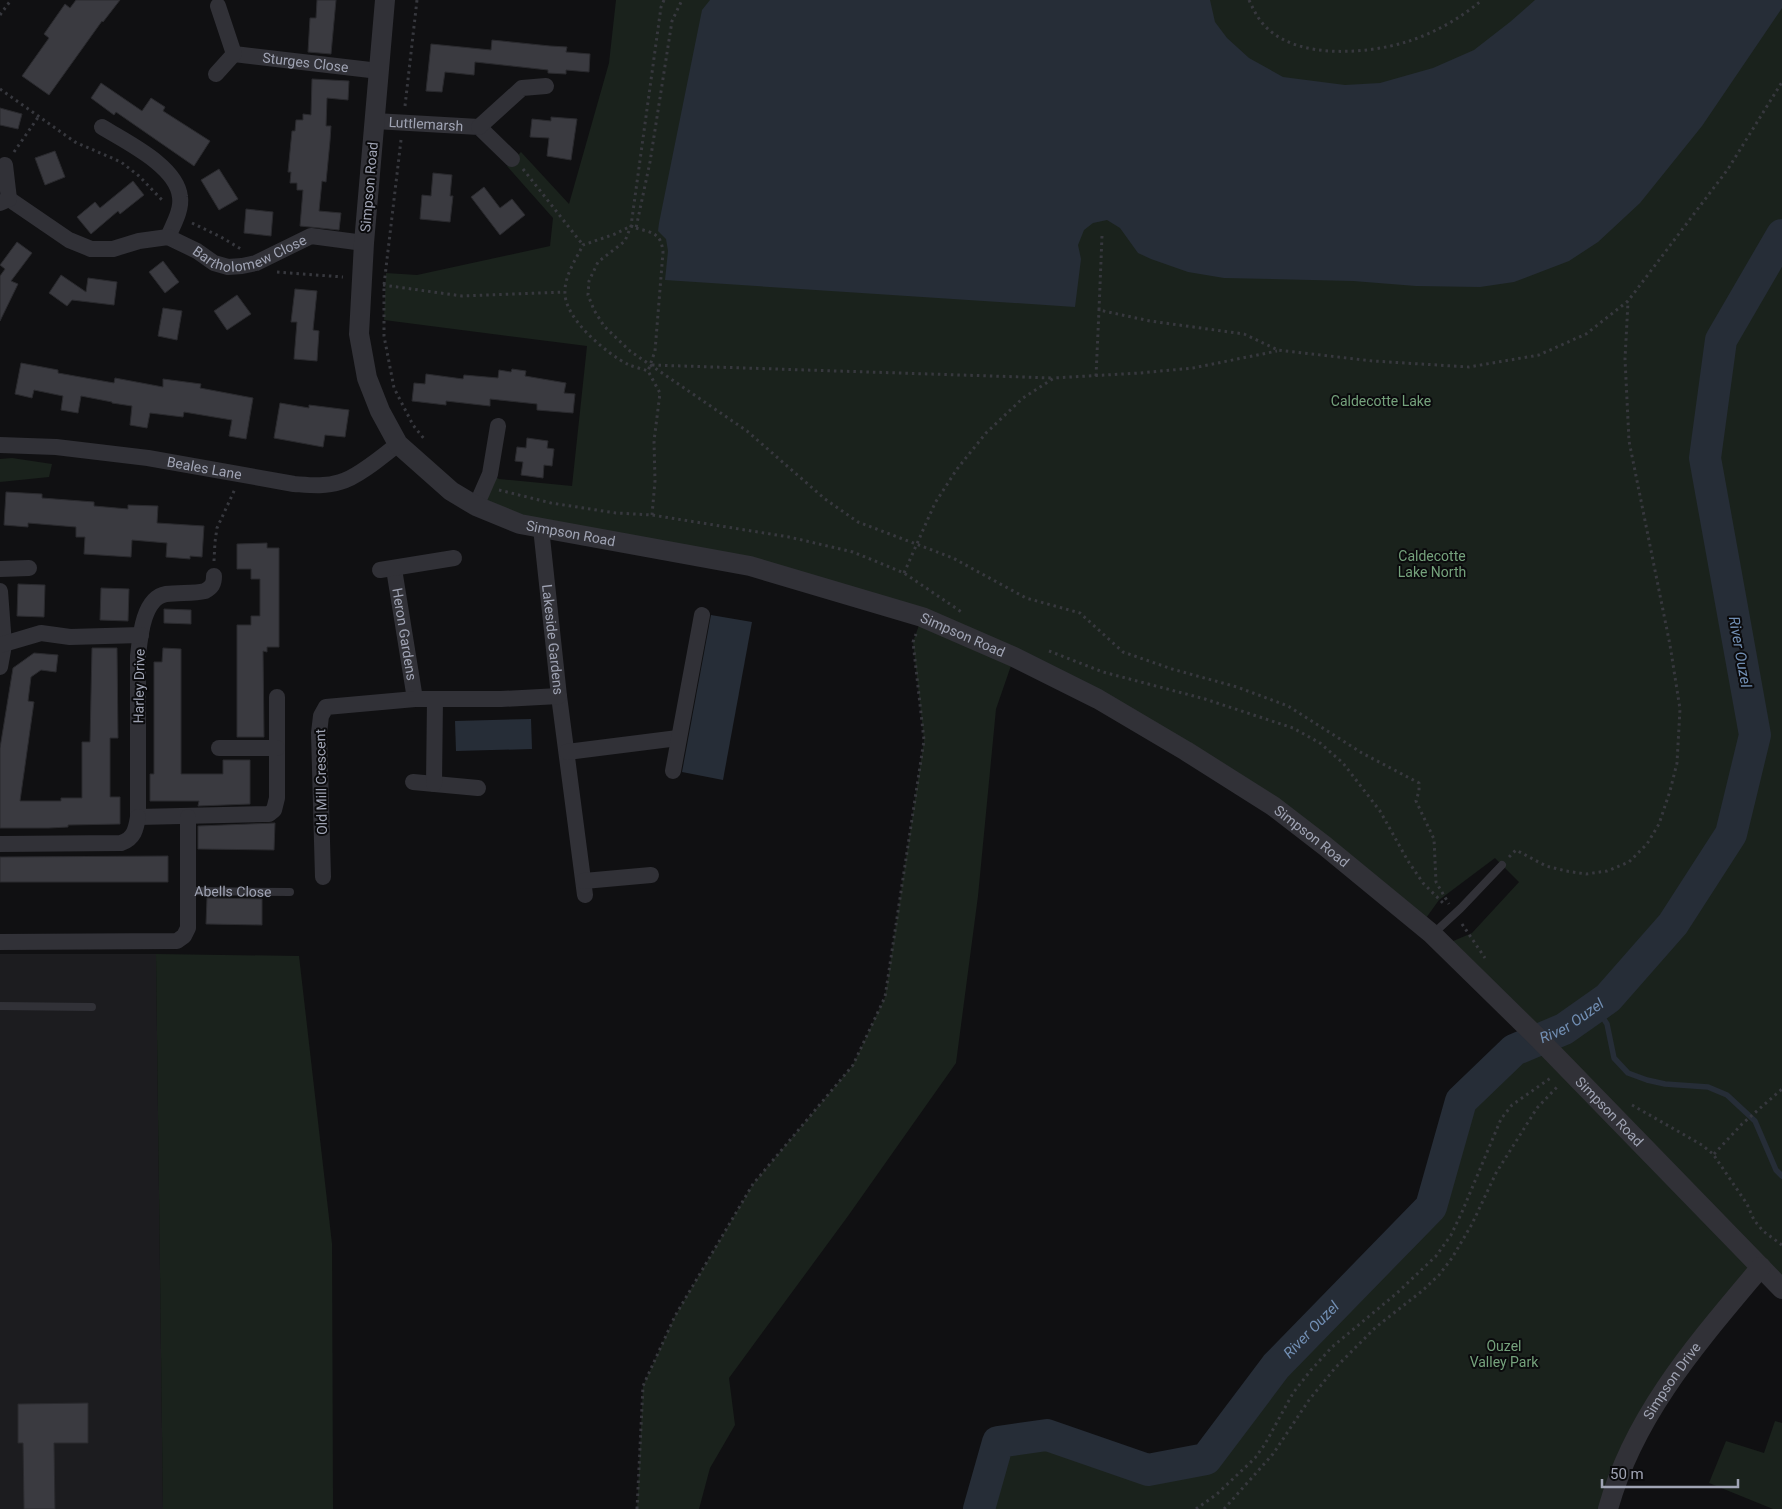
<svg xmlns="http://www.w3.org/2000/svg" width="1782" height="1509" viewBox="0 0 1782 1509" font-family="Roboto,sans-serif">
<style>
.built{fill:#1c1c1f}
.green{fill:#1a221c}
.water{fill:#262d37}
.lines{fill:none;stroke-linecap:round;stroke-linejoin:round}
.stream{stroke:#262d37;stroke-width:5.5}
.river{stroke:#262d37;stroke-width:32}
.building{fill:#3a3a40;stroke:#2a2a2e}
.path{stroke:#37383e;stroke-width:3;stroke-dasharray:2.5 4;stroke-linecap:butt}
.service{stroke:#313137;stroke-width:8}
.minor{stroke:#313137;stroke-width:16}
.tertiary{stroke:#313137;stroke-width:20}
.labels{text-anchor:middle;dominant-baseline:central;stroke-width:4;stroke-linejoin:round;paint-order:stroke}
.street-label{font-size:14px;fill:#a0a4b4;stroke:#0b0b0d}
.park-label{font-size:14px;fill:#75a27c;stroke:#0b0b0d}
.water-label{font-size:15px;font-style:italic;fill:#728fb4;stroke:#0b0b0d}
</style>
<rect width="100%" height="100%" fill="#101012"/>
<polygon class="built" points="0,954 156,954 163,1509 0,1509"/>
<g class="green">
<polygon points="616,0 1782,0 1782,1289 1762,1267 1677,1371 1608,1509 979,1509 998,1442 1047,1435 1148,1470 1206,1459 1276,1366 1431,1207 1461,1101 1514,1050 1538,1039 1444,945 1472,933 1519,882 1495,858 1439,900 1421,925 1325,846 1014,657 996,709 978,896 956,1063 848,1216 729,1378 735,1425 710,1468 699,1509 637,1509 643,1386 675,1316 753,1184 853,1065 885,997 924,740 913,642 922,617 476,506 490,474 499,479 572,486 587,346 384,320 386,273 417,275 550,246 553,218 507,166 521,152 569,204 609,63"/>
<polygon points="12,458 52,464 49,477 0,482 0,459"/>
<polygon points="156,954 299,956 332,1244 333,1509 163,1509"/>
<polygon points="1775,1421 1782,1423 1782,1509 1773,1509 1709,1483 1726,1441 1764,1453"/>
</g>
<g class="water">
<polygon points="710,0 1210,0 1215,22 1227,38 1249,58 1283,77 1345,85 1380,83 1433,68 1474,50 1510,22 1535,0 1782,0 1782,8 1702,126 1640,203 1598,242 1569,261 1514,282 1480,287 1416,286 1353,281 1224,278 1188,272 1151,259 1138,253 1120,228 1107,220 1093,223 1084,230 1078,245 1081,259 1075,307 665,280 668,251 666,239 658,231 659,223 702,10"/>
<polygon points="711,615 752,622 723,780 682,772"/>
<polygon points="531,719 532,749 456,751 455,721"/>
</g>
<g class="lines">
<polyline class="stream" points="1596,1007 1607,1024 1614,1058 1628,1073 1647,1080 1665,1084 1708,1087 1727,1095 1755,1121 1776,1170 1782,1176"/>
<path class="river" id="s1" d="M979,1509L998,1442L1047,1435L1148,1470L1206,1459L1276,1366L1431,1207L1461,1101L1514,1050L1564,1029L1608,998L1673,924L1731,834L1755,735L1705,458L1721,340L1782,235"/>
</g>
<g class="building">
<polygon points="76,0 120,0 103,22 102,21 49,95 22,76 49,38 44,34 65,4 70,8"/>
<polygon points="317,0 336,0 331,54 308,52 310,18 316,18"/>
<polygon points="492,40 550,46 567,47 566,52 590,54 589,72 566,70 566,74 548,73 548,70 475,62 474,75 445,72 442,92 426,91 431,44 491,50"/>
<polygon points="312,79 349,81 348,100 327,98 326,126 331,126 330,141 326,182 322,181 319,211 341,213 339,230 300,226 303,190 297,190 297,183 290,183 291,172 288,172 292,131 295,131 296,120 303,120 303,114 311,115"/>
<polygon points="101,83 142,111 151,98 165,107 163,111 210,141 194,166 116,112 114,115 91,98"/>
<polygon points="0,108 22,114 18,129 0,125"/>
<polygon points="551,117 577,119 571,160 547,156 549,138 530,137 532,119 551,121"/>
<polygon points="55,151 65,177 45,185 35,158"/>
<polygon points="219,169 238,199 219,210 201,180"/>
<polygon points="433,173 452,175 450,196 453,196 450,222 420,219 422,195 431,196"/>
<polygon points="133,181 144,195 120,214 118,211 91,234 77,217 95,202 100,208"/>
<polygon points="484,187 500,208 512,199 525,215 500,235 471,197"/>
<polygon points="246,209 273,212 271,236 244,233"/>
<polygon points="17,242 32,253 11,281 18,284 0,321 0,276 5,269 0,265"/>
<polygon points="163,261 179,282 165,293 149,272"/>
<polygon points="61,275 86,292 88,278 117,282 114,305 72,300 67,306 49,293"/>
<polygon points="295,289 317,291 313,330 319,331 317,361 294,359 297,322 291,322"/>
<polygon points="237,295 251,314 227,330 214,311"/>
<polygon points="163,308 182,311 177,340 158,336"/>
<polygon points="21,363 58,370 58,373 114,383 115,378 163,387 163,379 201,384 200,388 253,398 246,439 229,436 232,420 184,412 183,417 150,413 147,428 130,425 132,406 112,403 112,402 81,396 78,413 61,410 63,396 34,390 32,398 15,394"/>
<polygon points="512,369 526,371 525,376 566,383 564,393 575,394 573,413 537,410 537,404 490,399 490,406 446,401 446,405 412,401 414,383 425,384 426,374 463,379 464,375 498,378 499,370 511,372"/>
<polygon points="280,403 309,408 309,405 349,410 345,437 325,435 323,447 274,438"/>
<polygon points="527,438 548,441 547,448 554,449 552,466 544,465 543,478 521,475 523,462 515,461 517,447 526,448"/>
<polygon points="6,492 42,494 42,498 94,502 94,506 128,509 128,505 158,506 157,523 204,526 202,557 190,556 190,559 166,557 167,543 132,540 131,557 84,554 85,537 76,537 76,527 28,523 28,527 4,525"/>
<polygon points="267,543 267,548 279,548 279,647 267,647 267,652 263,651 264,737 237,737 237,625 251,625 251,616 260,616 260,579 251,579 251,569 237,569 237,544"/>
<polygon points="18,584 45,585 44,617 17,616"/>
<polygon points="101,588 129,589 128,621 100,620"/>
<polygon points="164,609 191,610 191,624 164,623"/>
<polygon points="92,648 117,648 118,738 110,738 110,797 120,797 120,824 68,825 68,827 49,828 0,828 0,748 13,668 34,653 58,655 56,672 41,670 31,677 28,701 34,702 20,801 61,801 61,798 82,798 82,742 90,742"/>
<polygon points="163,648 181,649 181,774 223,774 223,760 250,760 250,804 198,806 199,801 150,801 150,774 154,774 154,662 162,662"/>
<polygon points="275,823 274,850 198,849 198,826"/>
<polygon points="168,856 168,882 0,882 0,857"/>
<polygon points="207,898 262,899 262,925 206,924"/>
<polygon points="88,1403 88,1443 54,1443 55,1509 24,1509 23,1443 18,1443 18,1404"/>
</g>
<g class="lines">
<g class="path">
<polyline points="664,0 661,7 631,226 625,241 598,262 589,281 588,295 594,310 604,326 630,351 747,431 825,499 858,522 953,558 1026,598 1080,613 1123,652 1172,669 1237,687 1288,706 1362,753 1419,783 1419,791 1416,801 1434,839 1436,882 1449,904"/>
<path d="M1249,0C1254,11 1259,21 1268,29C1300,59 1367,54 1406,42C1433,34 1461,18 1482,0"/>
<polyline points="0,15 11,0"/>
<polyline points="0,89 75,142 121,162 139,176 163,201"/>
<polyline points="405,106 417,0"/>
<polyline points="401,140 384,285 384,336 394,388 413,425 425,440"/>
<polyline points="14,152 39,116"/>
<polyline points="523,169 583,245"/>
<polyline points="192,223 221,237 241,249"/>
<path d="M636,228C653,233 661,233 663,252L655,351L648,371"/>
<polyline points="1102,236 1099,310 1150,321 1244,334 1278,350 1373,361 1469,367 1539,355 1586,334 1628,301 1728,169 1782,82"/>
<polyline points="277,272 343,277"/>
<polyline points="383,285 462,296 564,292"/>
<polyline points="652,365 1053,378"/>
<polyline points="1096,376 1099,310"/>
<polyline points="499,490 551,503 616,513 652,515 789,537 853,552 904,573 963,613"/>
<path d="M652,515L655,481L654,441L660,393L648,371C642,369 635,367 629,365C607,354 563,318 565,291C565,275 576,259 583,245L615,234L631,226L636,228L650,162L672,21L682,0"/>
<polyline points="214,561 215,542 217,528 235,489"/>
<polyline points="904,573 935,503 957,469 986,433 1023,398 1054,378 1140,373 1193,368 1277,351"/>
<polyline points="1049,651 1103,672 1205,699 1293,728 1320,743 1343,763 1380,811 1408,861 1423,883 1445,905"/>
<polyline points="1509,857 1516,850 1546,866 1566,871 1586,874 1607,871 1629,862 1647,844 1659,824 1670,791 1677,763 1680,709 1670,645 1629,441 1625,359 1628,302"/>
<polyline points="1462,924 1485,958"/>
<polyline points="1632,1105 1702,1145 1713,1154 1747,1204 1754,1220 1763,1231 1782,1245"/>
<polyline points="1714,1154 1742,1124 1782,1089"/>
<polyline points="637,1509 643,1386 675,1316 753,1184 853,1065 885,997 924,740 913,642 916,634"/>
<polyline points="1196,1509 1217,1494 1255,1458 1265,1444 1293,1393 1311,1370 1332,1347 1397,1293 1436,1256 1451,1235 1462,1212 1501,1119 1512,1105 1552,1077"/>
<polyline points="1224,1509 1273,1454 1309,1400 1335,1368 1376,1327 1422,1291 1439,1275 1452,1258 1472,1224 1496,1173 1537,1108 1558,1086"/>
</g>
<g class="service">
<path id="s2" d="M189,891L290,892"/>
<polyline points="1434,933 1461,908 1502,865"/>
<polyline points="0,1006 92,1007"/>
</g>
<g class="minor">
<path id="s3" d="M234,54L379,71"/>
<polyline points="216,74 234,54 218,6"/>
<path id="s4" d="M375,121L479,127L512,159"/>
<path d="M102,127C126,142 177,166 180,197C182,210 173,225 168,237"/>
<polyline points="479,127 522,88 546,86"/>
<path id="s5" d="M9,199L69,240L91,249H113L139,241L168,237L197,251L214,263L228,267L242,266L256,263L311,236L364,243"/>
<polyline points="0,203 9,199 5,165"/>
<path id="s6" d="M0,445L56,447L148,458L294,484C309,485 325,487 340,482C357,478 384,455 398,444"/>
<polyline points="476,506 490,474 498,426"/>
<path id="s7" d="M541,528L559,696L585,895"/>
<polyline points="0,569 29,568"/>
<path id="s8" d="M394,569L415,699"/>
<polyline points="380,570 454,558"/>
<path d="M214,576C214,584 212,587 205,591C193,594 179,592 166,594C143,598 140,637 138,656V817L269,814L274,810L277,798V697"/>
<polyline points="0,591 4,645 0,667"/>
<polyline points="0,645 41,633 70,637 141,635"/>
<polyline points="219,748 277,748"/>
<polyline points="567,752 678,738"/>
<polyline points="673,771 702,615"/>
<polyline points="413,782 478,788"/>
<polyline points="434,784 435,699"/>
<path d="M0,844L121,843C134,839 136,829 138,817"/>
<polyline points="323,877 319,733 321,716 326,707 415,699 501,699 559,696"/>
<polyline points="584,881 651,875"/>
<polyline points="0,942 177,941 184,936 188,928 188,817"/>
</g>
<g class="tertiary">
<path id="s9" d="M385,0L364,243L359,334L367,378L380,411L398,444L451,491L476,506L520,524L750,566L922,617L1014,657L1098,699L1186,751L1273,806L1325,846L1432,934L1539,1039L1782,1289"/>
<path id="s10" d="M1608,1509C1634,1414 1699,1341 1761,1267"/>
</g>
</g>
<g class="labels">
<g class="street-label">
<text stroke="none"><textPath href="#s3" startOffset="72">Sturges Close</textPath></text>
<text stroke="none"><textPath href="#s4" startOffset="51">Luttlemarsh</textPath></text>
<text transform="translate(369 187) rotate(-85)">Simpson Road</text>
<text stroke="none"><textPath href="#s5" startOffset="265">Bartholomew Close</textPath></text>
<text stroke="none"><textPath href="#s6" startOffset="206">Beales Lane</textPath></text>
<text stroke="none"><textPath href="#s9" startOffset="652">Simpson Road</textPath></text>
<text stroke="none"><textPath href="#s8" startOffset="66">Heron Gardens</textPath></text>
<text stroke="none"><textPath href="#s9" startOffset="1058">Simpson Road</textPath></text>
<text stroke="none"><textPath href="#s7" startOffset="112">Lakeside Gardens</textPath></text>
<text transform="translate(139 686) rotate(-89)">Harley Drive</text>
<text transform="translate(321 782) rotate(-91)">Old Mill Crescent</text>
<text stroke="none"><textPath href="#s9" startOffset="1462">Simpson Road</textPath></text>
<text stroke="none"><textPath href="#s2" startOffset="44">Abells Close</textPath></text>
<text stroke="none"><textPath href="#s9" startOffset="1868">Simpson Road</textPath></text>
<text stroke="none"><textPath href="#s10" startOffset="144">Simpson Drive</textPath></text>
</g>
<g class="park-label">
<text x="1381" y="401">Caldecotte Lake</text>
<text x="1432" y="556">Caldecotte<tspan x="1432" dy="16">Lake North</tspan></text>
<text x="1504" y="1346">Ouzel<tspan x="1504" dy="16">Valley Park</tspan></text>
</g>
<g class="water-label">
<text transform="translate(1740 652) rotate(80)">River Ouzel</text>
<text stroke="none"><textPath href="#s1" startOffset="872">River Ouzel</textPath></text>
<text stroke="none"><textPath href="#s1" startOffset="452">River Ouzel</textPath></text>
</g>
</g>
<path d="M1602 1479v8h136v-8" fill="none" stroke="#a0a4b4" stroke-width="2.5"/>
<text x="1610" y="1479" font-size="15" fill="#a0a4b4" stroke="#0b0b0d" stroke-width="4" paint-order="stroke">50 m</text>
</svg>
